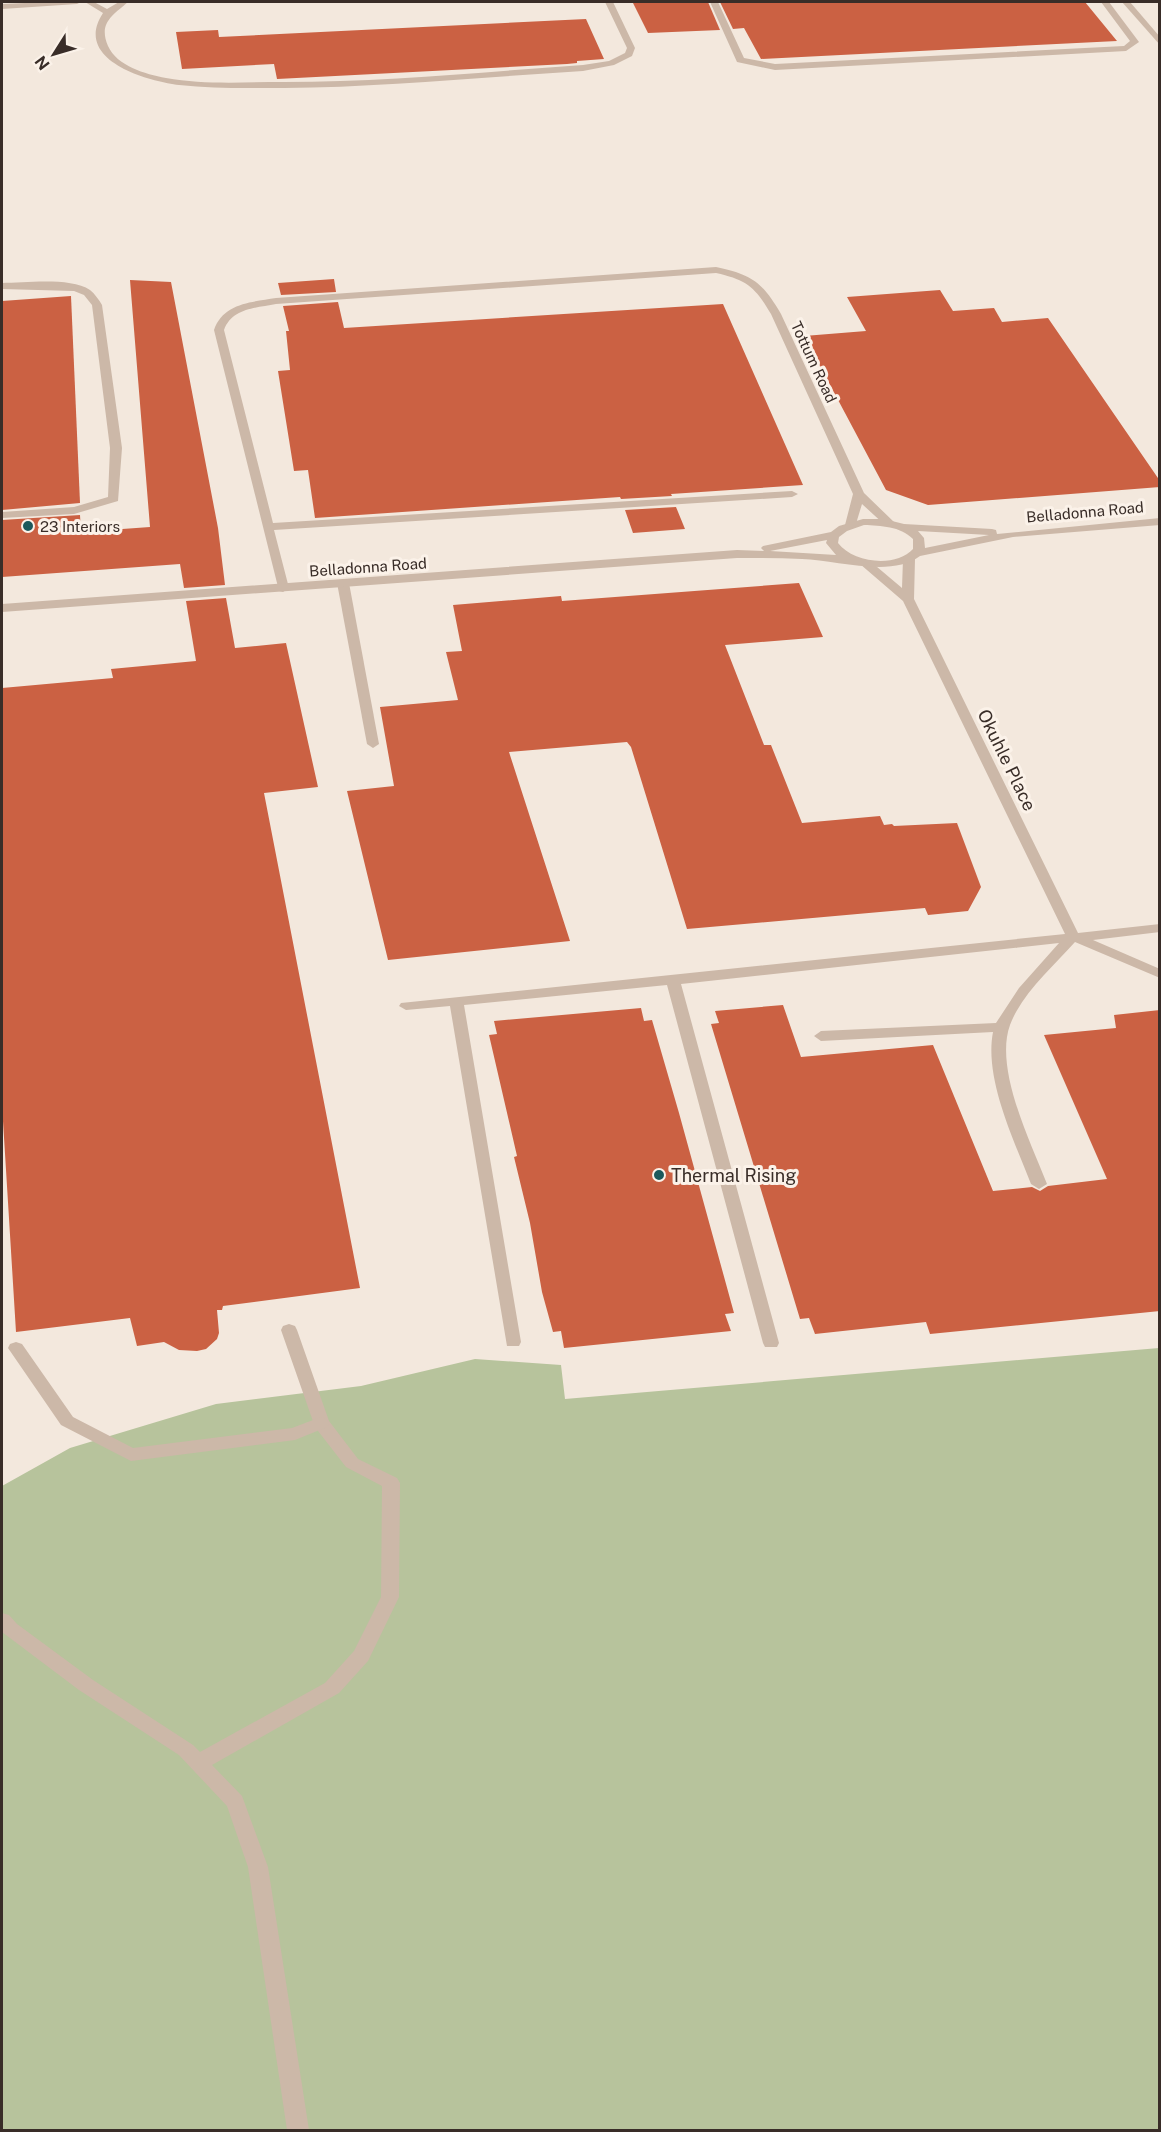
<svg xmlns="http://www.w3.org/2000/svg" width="1161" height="2132" viewBox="0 0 1161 2132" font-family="'Public Sans',sans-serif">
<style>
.green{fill:#b7c39c}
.building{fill:#cb6143}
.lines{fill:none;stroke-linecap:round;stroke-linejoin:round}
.lane{fill:#ccb8a8;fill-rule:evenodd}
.street{fill:#ccb8a8;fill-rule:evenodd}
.poi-dot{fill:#1c595c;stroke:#fbf2e9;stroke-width:2}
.labels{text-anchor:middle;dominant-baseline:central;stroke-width:6;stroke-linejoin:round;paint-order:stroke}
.far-street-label{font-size:15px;fill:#392d28;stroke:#fbf2e9}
.far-poi-label{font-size:15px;fill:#392d28;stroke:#fbf2e9;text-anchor:start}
.street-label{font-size:18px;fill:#392d28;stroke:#fbf2e9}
.poi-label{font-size:18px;fill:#392d28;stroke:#fbf2e9;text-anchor:start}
</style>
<rect width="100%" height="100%" fill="#f3e8dd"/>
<polygon class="green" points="1159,1348 1159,2130 2,2130 2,1486 70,1448 216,1404 361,1386 475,1359 561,1365 565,1399"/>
<g class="building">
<polygon points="657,2 708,2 720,30 648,33 633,3"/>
<polygon points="720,2 1085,2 1117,41 761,59 744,28 733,29"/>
<polygon points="586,19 604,59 577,61 577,63 567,64 277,79 274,64 182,69 176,32 218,30 219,37"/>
<polygon points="334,279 336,292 281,295 278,283"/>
<polygon points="130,280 171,282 218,528 225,585 184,588 180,564 2,577 2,520 80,515 81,532 150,527"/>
<polygon points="940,290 953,311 994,308 1002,322 1048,318 1160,481 1160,487 928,505 886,490 804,336 866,331 847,297"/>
<polygon points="71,296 80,503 2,510 2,301"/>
<polygon points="338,302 344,328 723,304 803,485 671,494 672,496 621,499 620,497 315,518 308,470 294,471 278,371 290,370 286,331 289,331 283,306"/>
<polygon points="676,507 685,529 633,533 625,510"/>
<polygon points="799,583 823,637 725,645 764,745 771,745 802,823 880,816 884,825 892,824 894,826 957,823 981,887 968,911 928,915 925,908 687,929 631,747 627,742 509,752 570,941 388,960 347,791 394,786 380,707 458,700 446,652 462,651 453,605 561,596 562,601"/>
<polygon points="226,598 235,648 286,643 318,787 264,793 360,1288 223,1306 222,1310 217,1310 219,1333 217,1339 206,1349 197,1351 179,1350 164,1342 137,1346 130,1318 16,1332 2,1105 2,688 113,678 111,669 196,661 186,601"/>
<polygon points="783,1005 801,1057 933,1045 993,1191 1032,1187 1040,1191 1048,1186 1107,1179 1044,1035 1116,1028 1114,1015 1160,1010 1160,1311 930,1334 926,1322 815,1334 809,1318 800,1319 711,1024 719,1023 715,1011"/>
<polygon points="641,1008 644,1021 652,1020 679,1113 734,1313 725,1314 731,1331 564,1348 561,1331 553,1332 542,1292 530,1223 514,1157 517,1156 489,1035 497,1034 494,1021"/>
</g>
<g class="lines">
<g class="lane">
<polygon points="47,2 81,2 77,4 2,9 2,4"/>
<path d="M85,2H94L107,9L119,2H128C113,15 98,23 108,46C117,66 145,74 166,78C204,85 244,82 284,82C384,82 483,72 583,65L609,61L625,53L627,48L605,2H613L635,48L632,56L614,65L583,71C483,77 384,87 284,88C249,88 214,89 179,85C147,81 72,60 103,13Z"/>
<polygon points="710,2 718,2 744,58 775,64 1124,46 1130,41 1101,2 1109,2 1139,42 1126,51 775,70 737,62"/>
<polygon points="1122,2 1130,2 1160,37 1160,45"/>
<path d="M716,267C753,275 762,282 781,314L864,493L894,522V526H886L862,504L855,527H847L845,525L853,494L771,314C755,287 747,280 716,273L276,304C256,308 232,308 224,330L273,523L792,491L798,494L792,497L274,530L289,588L283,592L279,591L214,330C223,303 252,302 276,298Z"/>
<path d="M2,283C26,283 70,277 90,290C95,294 99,300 102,305L122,448L118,501L74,514L2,518V512L74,507L108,497L110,448L92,305L84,295L74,291L2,289Z"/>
<path d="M909,555L915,559L914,599L1078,933L1160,924V932L1093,940L1160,969V978L1075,942C1053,967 1022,993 1010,1025C994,1069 1031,1143 1047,1184L1039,1189L1031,1184C1014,1140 984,1079 993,1032L821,1041L814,1036L821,1031L996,1023L1019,988L1059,943L681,984L779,1343L777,1347H765L763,1343L667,985L464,1005L521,1342L519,1346H507L450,1006L406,1010L399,1006L401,1003L1065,934L903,601L860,564L862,561H870L902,588L903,559Z"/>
<polygon points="343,579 349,583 379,744 373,748 367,744 337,583"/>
<polygon points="289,1324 295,1326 297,1330 329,1421 358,1459 397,1478 400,1483 399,1597 368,1661 339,1693 212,1765 242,1796 268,1867 309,2130 287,2130 248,1867 227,1806 179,1755 79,1690 2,1632 2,1613 9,1615 17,1624 93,1680 193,1745 200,1752 325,1683 354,1651 381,1597 382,1486 346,1467 315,1427 281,1330 283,1326"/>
</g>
<g class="street">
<path d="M1160,518V525L1013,537L920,556C892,578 836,560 802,559C781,558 759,558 737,558L2,612V604L737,550L764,551L761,548L763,546L831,532L839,526L863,519H884L904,524L992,529L996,530L997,534ZM864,525C881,526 900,526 913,539V549C896,568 853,563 838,543L839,537L847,531ZM918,531L989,535L925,548L924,538ZM827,540L826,543L836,555L770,551Z"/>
<polygon points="16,1342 22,1344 73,1417 133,1448 292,1428 321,1417 327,1419 330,1423 327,1427 295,1440 131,1461 61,1425 8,1348 10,1344"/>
</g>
</g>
<g class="poi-dot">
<circle cx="28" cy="526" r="6"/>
<circle cx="659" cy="1175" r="6"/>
</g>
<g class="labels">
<g class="far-street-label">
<text transform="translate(814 362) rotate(65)">Tottum Road</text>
<text transform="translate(1085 512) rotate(-5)">Belladonna Road</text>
<text transform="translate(368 567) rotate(-4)">Belladonna Road</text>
</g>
<g class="far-poi-label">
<text x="40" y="526">23 Interiors</text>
</g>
<g class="street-label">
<text transform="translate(1007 760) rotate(64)">Okuhle Place</text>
</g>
<g class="poi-label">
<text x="671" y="1175">Thermal Rising</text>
</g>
</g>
<rect width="1161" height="2132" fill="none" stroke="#392d28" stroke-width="6"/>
<g transform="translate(54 54) rotate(233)" stroke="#fbf2e9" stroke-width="4.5" paint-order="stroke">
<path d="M0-4.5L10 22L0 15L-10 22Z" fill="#392d28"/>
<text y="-9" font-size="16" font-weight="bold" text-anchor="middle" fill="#392d28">N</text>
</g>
</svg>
